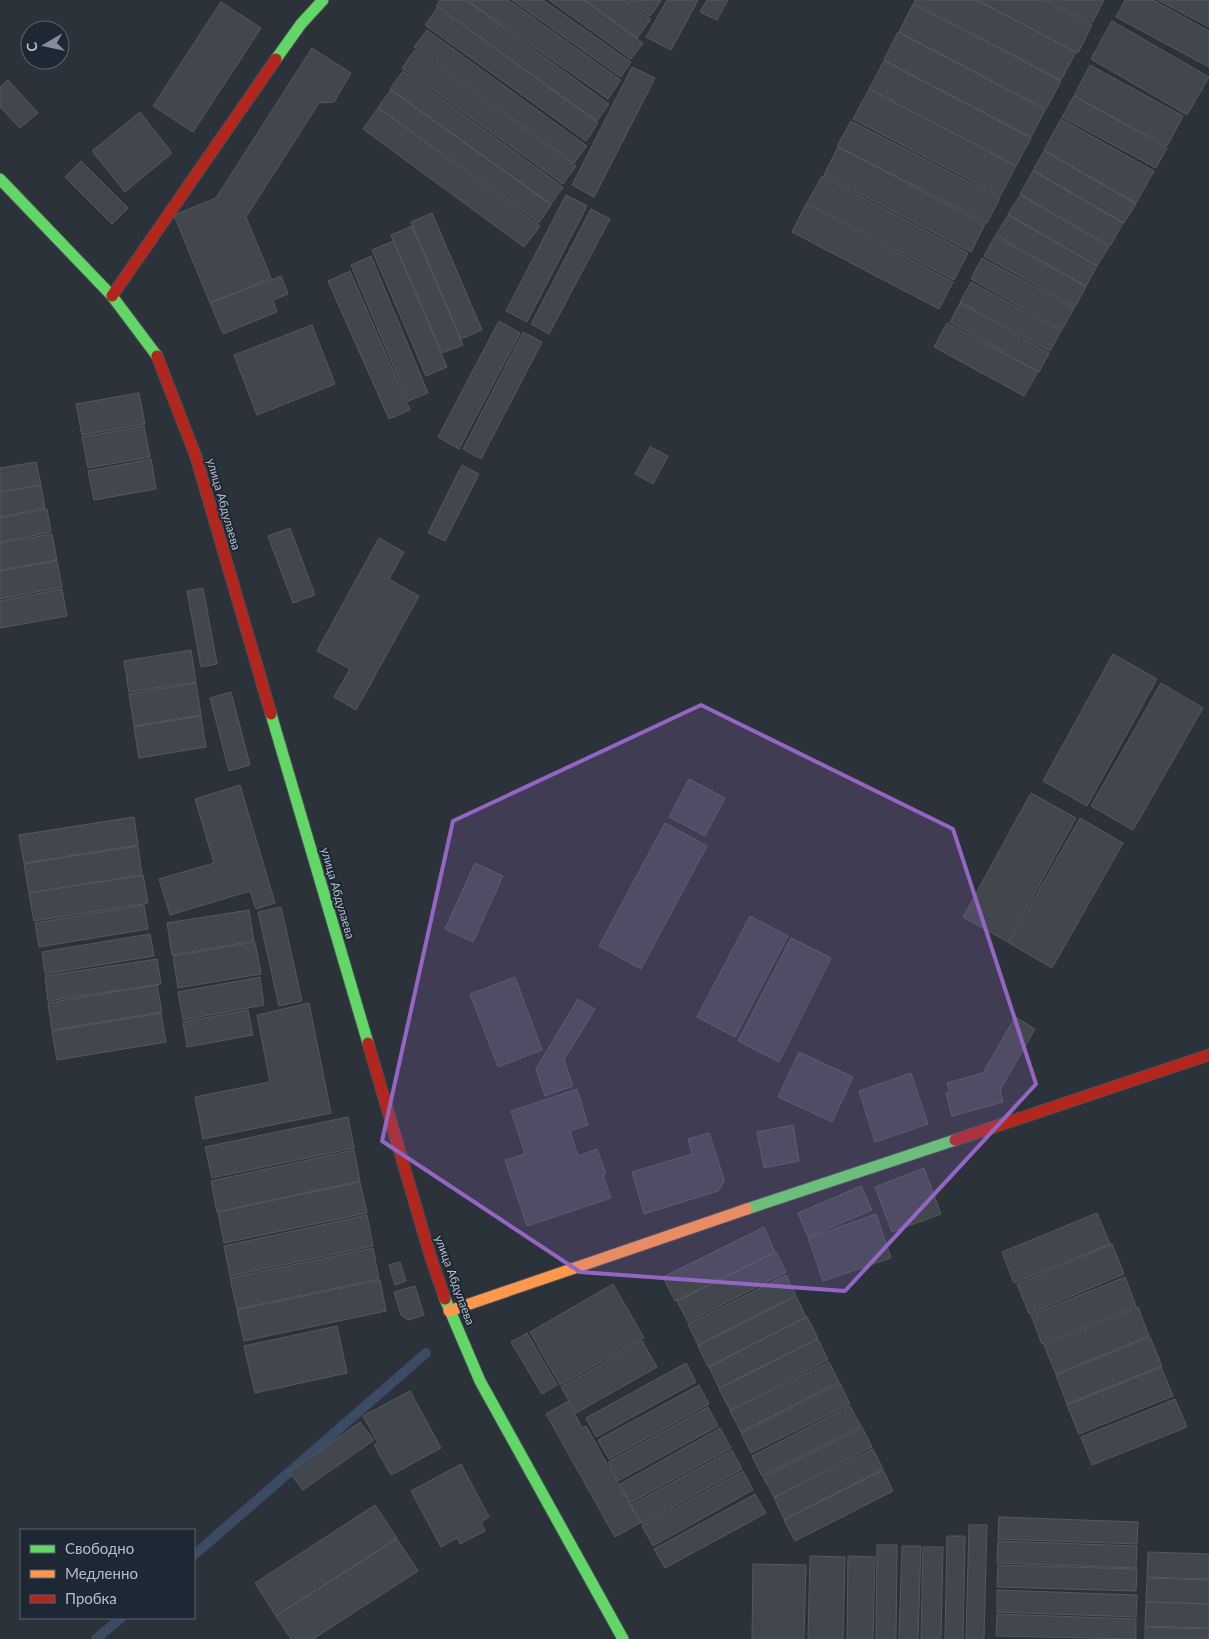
<svg xmlns="http://www.w3.org/2000/svg" width="1209" height="1639" viewBox="0 0 1209 1639" font-family="Lato,sans-serif">
<style>
.lines{fill:none;stroke-linecap:round;stroke-linejoin:round}
.stream{stroke:#3a4b63;stroke-width:10}
.building{fill:#42474e;stroke:#535961}
.fast-casing{stroke:#494e53;stroke-width:13}
.slow-casing{stroke:#494e53;stroke-width:13}
.jam-casing{stroke:#494e53;stroke-width:13}
.fast{stroke:#63d668;stroke-width:11}
.slow{stroke:#ff974d;stroke-width:11}
.jam{stroke:#b3261e;stroke-width:11}
.marked{fill:#9366c3;fill-opacity:0.2;stroke:#9366c3;stroke-width:4;stroke-linejoin:round}
.labels{text-anchor:middle;dominant-baseline:central;stroke-width:4;stroke-linejoin:round;paint-order:stroke}
.street-label{font-size:12px;fill:#b6bec9;stroke:#1e2734}
</style>
<rect width="100%" height="100%" fill="#2b3239"/>
<g class="lines">
<g class="stream">
<polyline points="194,1555 426,1353"/>
<polyline points="96,1639 121,1618"/>
</g>
</g>
<g class="building">
<polygon points="440,0 466,0 609,104 597,121 436,6"/>
<polygon points="467,0 508,0 621,80 608,99"/>
<polygon points="512,0 543,0 631,62 621,77"/>
<polygon points="549,0 584,0 643,43 631,59"/>
<polygon points="585,0 625,0 651,19 637,38"/>
<polygon points="628,0 659,0 661,1 650,16"/>
<polygon points="667,0 698,0 671,50 646,37"/>
<polygon points="707,0 728,0 717,20 700,12"/>
<polygon points="915,0 976,0 1076,52 1061,80 914,3"/>
<polygon points="977,0 1044,0 1092,25 1078,53"/>
<polygon points="1047,0 1104,0 1092,23"/>
<polygon points="1125,0 1153,0 1209,31 1209,67 1116,17"/>
<polygon points="1158,0 1209,0 1209,27"/>
<polygon points="221,2 261,28 193,132 153,106"/>
<polygon points="913,4 1061,81 1046,109 899,32"/>
<polygon points="438,7 598,123 586,141 425,25"/>
<polygon points="1112,21 1209,77 1187,115 1091,59"/>
<polygon points="427,30 587,146 574,163 414,47"/>
<polygon points="898,32 1045,110 1031,137 884,60"/>
<polygon points="312,48 351,73 334,102 319,103 246,217 271,278 210,303 174,215 216,198"/>
<polygon points="415,50 576,166 563,184 402,68"/>
<polygon points="884,61 1031,138 1016,166 869,89"/>
<polygon points="1090,65 1183,116 1167,146 1074,96"/>
<polygon points="632,67 655,78 594,197 572,185"/>
<polygon points="403,71 563,187 551,204 390,89"/>
<polygon points="8,80 38,113 20,128 0,107 0,87"/>
<polygon points="869,89 1016,166 1000,196 853,119"/>
<polygon points="391,90 551,205 539,223 378,107"/>
<polygon points="1074,96 1167,148 1156,168 1062,117"/>
<polygon points="378,108 540,226 524,247 363,129"/>
<polygon points="140,112 172,153 125,192 92,151"/>
<polygon points="1061,119 1154,171 1136,203 1044,150"/>
<polygon points="851,121 1000,198 987,223 837,146"/>
<polygon points="838,147 985,224 971,252 824,175"/>
<polygon points="1044,151 1136,204 1124,223 1033,170"/>
<polygon points="81,161 128,208 112,224 65,177"/>
<polygon points="1033,171 1123,223 1110,246 1020,194"/>
<polygon points="822,176 968,253 954,280 807,203"/>
<polygon points="566,195 587,206 527,322 506,311"/>
<polygon points="1020,195 1109,247 1097,266 1008,214"/>
<polygon points="806,204 953,282 939,309 792,232"/>
<polygon points="591,209 610,219 549,334 531,324"/>
<polygon points="432,213 482,330 461,339 411,222"/>
<polygon points="1008,215 1097,266 1086,286 996,235"/>
<polygon points="412,226 463,345 442,353 391,235"/>
<polygon points="995,236 1086,287 1075,307 984,256"/>
<polygon points="393,241 447,367 426,376 372,250"/>
<polygon points="371,256 428,393 408,401 351,265"/>
<polygon points="982,258 1074,308 1062,330 971,279"/>
<polygon points="350,271 410,410 389,419 328,281"/>
<polygon points="281,276 288,294 273,300 277,312 223,334 210,303"/>
<polygon points="971,282 1061,331 1050,351 960,302"/>
<polygon points="960,303 1049,353 1039,372 950,322"/>
<polygon points="499,321 520,333 459,449 438,437"/>
<polygon points="947,323 1038,372 1024,396 934,347"/>
<polygon points="312,325 335,384 257,415 234,355"/>
<polygon points="523,332 542,342 481,459 463,449"/>
<polygon points="139,393 145,424 82,435 76,404"/>
<polygon points="144,426 150,457 88,468 82,437"/>
<polygon points="650,447 668,456 653,484 635,474"/>
<polygon points="151,459 156,489 94,500 88,471"/>
<polygon points="36,462 41,485 0,492 0,468"/>
<polygon points="462,465 479,474 445,541 428,533"/>
<polygon points="41,485 45,508 0,517 0,492"/>
<polygon points="47,509 51,532 0,542 0,518"/>
<polygon points="290,528 315,595 293,603 268,536"/>
<polygon points="52,534 57,560 0,570 0,543"/>
<polygon points="379,538 404,552 389,579 419,596 356,710 334,697 350,669 317,651"/>
<polygon points="57,561 62,587 0,599 0,571"/>
<polygon points="203,588 217,664 201,667 187,591"/>
<polygon points="62,589 67,616 0,628 0,601"/>
<polygon points="191,650 196,682 129,692 124,661"/>
<polygon points="1113,654 1157,679 1087,806 1043,781"/>
<polygon points="196,683 201,715 134,726 129,694"/>
<polygon points="1161,683 1203,708 1133,830 1091,806"/>
<polygon points="231,692 250,765 229,771 210,698"/>
<polygon points="201,716 206,747 139,758 134,727"/>
<polygon points="689,779 725,798 705,836 669,817"/>
<polygon points="240,785 275,903 256,909 250,891 170,915 159,879 214,863 195,799"/>
<polygon points="1031,793 1076,818 1008,942 963,917"/>
<polygon points="134,817 138,845 24,863 19,835"/>
<polygon points="1080,818 1123,843 1052,968 1009,943"/>
<polygon points="665,823 707,846 641,969 599,946"/>
<polygon points="138,846 142,875 29,893 24,864"/>
<polygon points="475,863 503,876 473,942 445,929"/>
<polygon points="143,875 148,903 34,921 29,893"/>
<polygon points="144,905 148,929 39,947 35,923"/>
<polygon points="281,907 302,1001 279,1006 258,912"/>
<polygon points="249,910 254,941 172,955 167,923"/>
<polygon points="750,916 788,936 735,1037 697,1017"/>
<polygon points="150,934 154,956 45,974 42,952"/>
<polygon points="791,938 831,958 779,1062 738,1041"/>
<polygon points="255,942 261,974 178,988 173,956"/>
<polygon points="157,959 161,984 48,1001 45,976"/>
<polygon points="260,977 264,1005 183,1020 178,992"/>
<polygon points="515,977 542,1050 498,1067 470,994"/>
<polygon points="157,985 162,1012 52,1030 48,1003"/>
<polygon points="578,999 595,1009 564,1060 573,1086 545,1096 536,1069"/>
<polygon points="309,1003 331,1113 203,1139 195,1097 270,1082 257,1015"/>
<polygon points="248,1010 253,1035 187,1047 183,1022"/>
<polygon points="161,1013 166,1042 57,1060 52,1031"/>
<polygon points="1015,1017 1035,1029 1000,1090 1003,1102 952,1116 946,1093 950,1092 947,1083 983,1073"/>
<polygon points="799,1052 853,1077 832,1122 778,1097"/>
<polygon points="911,1073 928,1124 875,1142 859,1091"/>
<polygon points="577,1089 588,1125 570,1131 578,1156 597,1149 606,1174 603,1175 611,1198 527,1226 505,1160 525,1154 511,1111"/>
<polygon points="348,1117 354,1148 212,1178 205,1147"/>
<polygon points="793,1125 799,1161 764,1168 757,1132"/>
<polygon points="709,1133 724,1179 723,1184 718,1191 644,1214 632,1172 692,1154 688,1139"/>
<polygon points="354,1150 360,1181 217,1212 211,1181"/>
<polygon points="924,1168 941,1214 892,1232 875,1187"/>
<polygon points="360,1182 367,1213 224,1243 218,1212"/>
<polygon points="861,1186 872,1210 808,1237 798,1213"/>
<polygon points="1097,1213 1110,1244 1014,1283 1002,1252"/>
<polygon points="876,1214 891,1258 823,1281 808,1238"/>
<polygon points="367,1215 373,1246 230,1276 224,1246"/>
<polygon points="764,1227 775,1252 675,1301 663,1277"/>
<polygon points="1112,1244 1124,1274 1029,1314 1017,1284"/>
<polygon points="373,1248 379,1279 237,1309 230,1278"/>
<polygon points="776,1252 786,1272 688,1322 677,1301"/>
<polygon points="400,1262 406,1281 395,1285 389,1265"/>
<polygon points="786,1275 796,1295 698,1345 688,1324"/>
<polygon points="1125,1277 1136,1306 1042,1344 1031,1315"/>
<polygon points="380,1280 386,1311 244,1341 237,1310"/>
<polygon points="613,1284 644,1338 560,1385 530,1332"/>
<polygon points="415,1286 424,1315 408,1320 401,1315 394,1292"/>
<polygon points="796,1296 806,1317 708,1367 698,1346"/>
<polygon points="1138,1307 1149,1336 1056,1374 1044,1345"/>
<polygon points="807,1317 818,1338 719,1388 709,1367"/>
<polygon points="337,1326 347,1373 255,1393 244,1346"/>
<polygon points="527,1333 557,1385 542,1394 511,1342"/>
<polygon points="1150,1337 1162,1366 1067,1404 1056,1375"/>
<polygon points="818,1339 828,1360 730,1410 719,1389"/>
<polygon points="642,1341 657,1367 576,1413 561,1387"/>
<polygon points="829,1362 839,1382 741,1432 730,1411"/>
<polygon points="686,1363 696,1382 596,1437 586,1418"/>
<polygon points="1161,1367 1173,1396 1079,1434 1067,1405"/>
<polygon points="840,1383 850,1404 751,1453 741,1433"/>
<polygon points="699,1385 709,1404 609,1459 598,1440"/>
<polygon points="410,1391 441,1448 391,1475 374,1445 378,1443 363,1416"/>
<polygon points="1175,1399 1187,1427 1092,1465 1081,1437"/>
<polygon points="568,1401 582,1428 586,1426 640,1523 615,1537 546,1414"/>
<polygon points="850,1406 861,1426 762,1476 752,1456"/>
<polygon points="708,1407 718,1426 618,1481 608,1462"/>
<polygon points="360,1422 374,1440 303,1490 289,1472"/>
<polygon points="862,1427 872,1447 774,1497 763,1477"/>
<polygon points="720,1428 731,1448 630,1503 620,1484"/>
<polygon points="873,1449 883,1469 784,1519 774,1498"/>
<polygon points="732,1450 742,1469 642,1524 631,1505"/>
<polygon points="461,1464 489,1517 481,1522 485,1531 460,1544 457,1538 441,1547 411,1491"/>
<polygon points="883,1470 893,1491 795,1541 784,1520"/>
<polygon points="743,1471 753,1490 653,1546 642,1526"/>
<polygon points="755,1494 766,1513 665,1568 654,1549"/>
<polygon points="375,1505 397,1538 276,1616 255,1583"/>
<polygon points="999,1517 1138,1522 1137,1544 998,1539"/>
<polygon points="969,1525 987,1525 984,1639 966,1639"/>
<polygon points="947,1536 965,1536 963,1639 945,1639"/>
<polygon points="397,1539 418,1571 313,1639 291,1639 276,1616"/>
<polygon points="998,1541 1137,1546 1136,1568 997,1563"/>
<polygon points="877,1545 897,1545 896,1639 876,1639"/>
<polygon points="902,1546 921,1546 918,1639 899,1639"/>
<polygon points="923,1547 943,1547 941,1639 921,1639"/>
<polygon points="1148,1552 1209,1554 1209,1579 1147,1577"/>
<polygon points="810,1556 845,1557 843,1639 808,1639"/>
<polygon points="848,1556 875,1557 873,1639 847,1639"/>
<polygon points="753,1564 806,1565 804,1639 752,1639"/>
<polygon points="998,1565 1137,1569 1136,1591 997,1587"/>
<polygon points="1147,1578 1209,1580 1209,1604 1146,1602"/>
<polygon points="997,1590 1137,1595 1136,1617 997,1612"/>
<polygon points="1146,1602 1209,1604 1209,1628 1145,1626"/>
<polygon points="997,1614 1136,1619 1136,1639 996,1636"/>
<polygon points="1145,1627 1209,1629 1209,1639 1145,1639"/>
</g>
<g class="lines">
<defs>
<g id="fast">
<polyline points="276,59 301,24 323,0"/>
<polyline points="0,179 112,296 157,356"/>
<polyline points="271,714 368,1043"/>
<polyline points="747,1209 955,1140"/>
<polyline points="445,1299 480,1381 623,1639"/>
</g>
<polyline id="slow" points="449,1311 747,1209"/>
<g id="jam">
<polyline points="112,296 276,59"/>
<polyline points="157,356 196,457 271,714"/>
<polyline points="368,1043 430,1255 445,1299"/>
<polyline points="955,1140 1209,1055"/>
</g>
</defs>
<use href="#fast" class="fast-casing"/>
<use href="#slow" class="slow-casing"/>
<use href="#jam" class="jam-casing"/>
<use href="#fast" class="fast"/>
<use href="#slow" class="slow"/>
<use href="#jam" class="jam"/>
</g>
<path class="marked" d="M701,705L953,829L1036,1084L845,1291L580,1272L382,1141L453,821Z"/>
<g class="labels">
<g class="street-label">
<text transform="translate(224 504) rotate(74)">улица Абдулаева</text>
<text transform="translate(338 893) rotate(74)">улица Абдулаева</text>
<text transform="translate(455 1280) rotate(70)">улица Абдулаева</text>
</g>
</g>
<rect x="20" y="1529" width="175" height="90" fill="#1e2734" stroke="#5b6370"/>
<rect x="30" y="1545" width="25" height="8" fill="#63d668" stroke="#5b6370"/>
<text x="65" y="1554" font-size="15" fill="#b6bec9">Свободно</text>
<rect x="30" y="1570" width="25" height="8" fill="#ff974d" stroke="#5b6370"/>
<text x="65" y="1579" font-size="15" fill="#b6bec9">Медленно</text>
<rect x="30" y="1595" width="25" height="8" fill="#b3261e" stroke="#5b6370"/>
<text x="65" y="1604" font-size="15" fill="#b6bec9">Пробка</text>
<g transform="translate(45 45) rotate(261)"><circle r="24" fill="#1e2734" stroke="#5b6370"/>
<path d="M0-4L9 19L0 12L-9 19Z" fill="#858d97"/>
<text y="-8" font-size="14" font-weight="bold" text-anchor="middle" fill="#b6bec9">С</text>
</g>
</svg>
